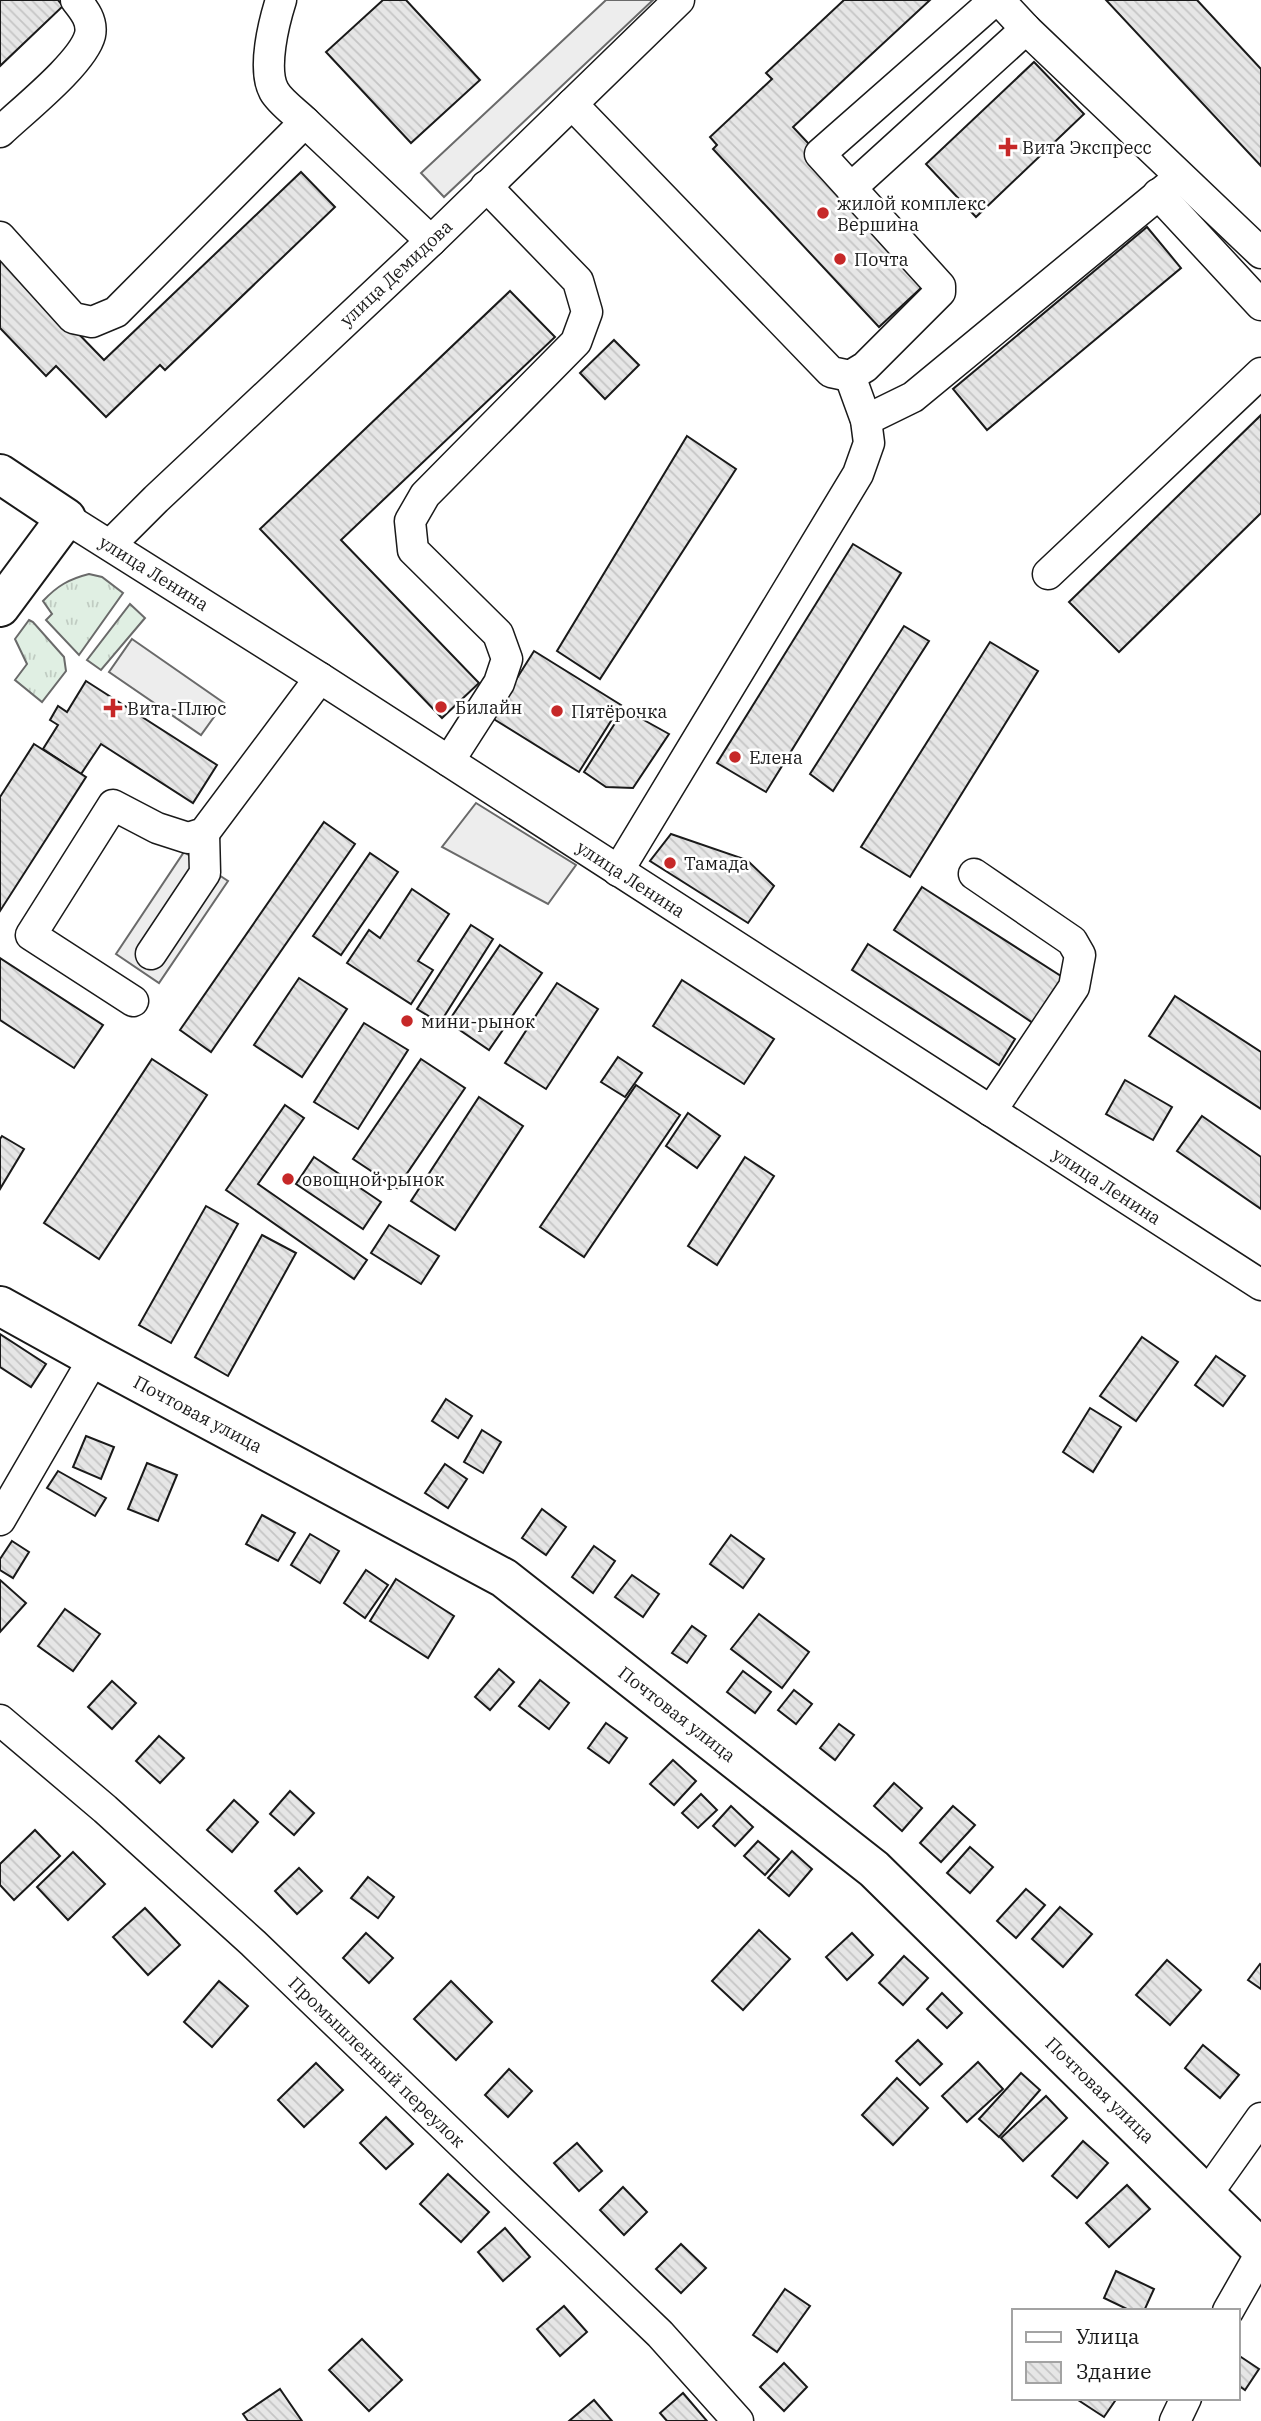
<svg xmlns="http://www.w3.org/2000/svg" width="1261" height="2421" viewBox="0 0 1261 2421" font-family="'IBM Plex Serif',serif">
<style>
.grass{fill:url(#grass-tufts);stroke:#6a6a6a;stroke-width:2}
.parking{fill:#ededed;stroke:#6a6a6a;stroke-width:2}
.building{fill:url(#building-back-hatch);stroke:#1a1a1a;stroke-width:2}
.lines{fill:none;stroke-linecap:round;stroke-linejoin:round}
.minor-casing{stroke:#1a1a1a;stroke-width:33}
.major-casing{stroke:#1a1a1a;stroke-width:42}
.minor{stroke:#fff;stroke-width:30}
.major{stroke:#fff;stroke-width:38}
.poi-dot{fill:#c62828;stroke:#fff;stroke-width:2.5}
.labels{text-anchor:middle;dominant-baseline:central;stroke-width:5;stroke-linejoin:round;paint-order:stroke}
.poi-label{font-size:18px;fill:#1a1a1a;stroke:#fff;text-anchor:start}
.street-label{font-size:18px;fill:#1a1a1a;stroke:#fff}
</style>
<defs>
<pattern id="grass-tufts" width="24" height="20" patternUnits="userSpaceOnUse" patternTransform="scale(1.75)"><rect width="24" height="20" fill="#e0efe3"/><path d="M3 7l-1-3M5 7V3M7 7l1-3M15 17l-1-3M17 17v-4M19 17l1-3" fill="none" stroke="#c0ccc2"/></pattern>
<pattern id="building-back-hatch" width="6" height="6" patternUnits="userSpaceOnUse" patternTransform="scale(1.75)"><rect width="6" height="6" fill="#e6e6e6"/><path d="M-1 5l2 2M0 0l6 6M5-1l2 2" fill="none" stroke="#c5c5c5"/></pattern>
</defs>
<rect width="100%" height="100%" fill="#fff"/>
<g class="grass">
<path d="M89,574L102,577L123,593L79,655L46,620L52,614L43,601C57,586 69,579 89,574Z"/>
<polygon points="130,604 145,618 101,670 87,660"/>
<polygon points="29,620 33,622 64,657 66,671 42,702 15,680 27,664 15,639"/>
</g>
<g class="parking">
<polygon points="606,0 653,0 444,197 421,173"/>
<polygon points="132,639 224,703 201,735 109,672"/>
<polygon points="476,803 576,865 548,904 442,847"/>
<polygon points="184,852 228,881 159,983 116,954"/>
</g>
<g class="building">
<polygon points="0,0 58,0 63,6 0,66"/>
<polygon points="383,0 406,0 480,80 411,143 326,52"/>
<polygon points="844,0 930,0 793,127 935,279 933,277 879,327 713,149 717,145 710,137 772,79 766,73"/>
<polygon points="1106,0 1197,0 1261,69 1261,166"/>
<polygon points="1034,62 1084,114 976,217 926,164"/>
<polygon points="301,172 335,207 165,370 160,365 106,417 56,366 46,376 0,328 0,253 104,360"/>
<polygon points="1147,227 1181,268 987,430 953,389"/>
<polygon points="510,291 555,337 341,540 479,683 442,718 260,529"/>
<polygon points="614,340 639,365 605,399 580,373"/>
<polygon points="1261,415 1261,513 1119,652 1069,602"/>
<polygon points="687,436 736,469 600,679 557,651"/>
<polygon points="853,544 901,573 766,792 717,763"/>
<polygon points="904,626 929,641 833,791 810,774"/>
<polygon points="990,642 1038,671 910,877 861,847"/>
<polygon points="534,651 621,705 579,772 492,718"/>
<polygon points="86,681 217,765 193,803 101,744 81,774 43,749 58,725 50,720 58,706 67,712"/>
<polygon points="624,709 669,734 633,788 606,787 584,772"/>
<polygon points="34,744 86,777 0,911 0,797"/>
<polygon points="324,822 355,844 211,1052 180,1030"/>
<polygon points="671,834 747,860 774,886 748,923 650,861"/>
<polygon points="370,853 398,872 341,955 313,936"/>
<polygon points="922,887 1064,978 1033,1023 894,930"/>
<polygon points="412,889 449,914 418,961 433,970 411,1004 347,963 369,930 380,938"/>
<polygon points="471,925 493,939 440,1023 417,1009"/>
<polygon points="868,944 1015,1039 999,1065 852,970"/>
<polygon points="500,945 542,973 489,1050 448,1022"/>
<polygon points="0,958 103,1025 74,1068 0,1020"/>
<polygon points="299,978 347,1009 302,1077 254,1045"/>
<polygon points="682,980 774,1039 744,1084 653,1026"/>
<polygon points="557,983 598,1009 546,1089 505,1063"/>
<polygon points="1175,996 1261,1052 1261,1109 1149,1036"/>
<polygon points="364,1023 408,1050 358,1129 314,1102"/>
<polygon points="618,1057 642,1073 625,1097 601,1082"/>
<polygon points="152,1059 207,1095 99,1259 44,1223"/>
<polygon points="421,1059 465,1088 397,1188 353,1159"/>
<polygon points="1125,1080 1172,1107 1153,1140 1106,1114"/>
<polygon points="636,1085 680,1115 584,1257 540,1227"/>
<polygon points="479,1097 523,1126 455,1230 411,1201"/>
<polygon points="285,1105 304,1118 258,1184 367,1260 354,1279 226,1190"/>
<polygon points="688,1113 720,1136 697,1168 666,1146"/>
<polygon points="1202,1116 1261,1157 1261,1209 1177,1151"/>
<polygon points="2,1136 24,1149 0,1189 0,1139"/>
<polygon points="314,1157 381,1202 363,1229 296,1184"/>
<polygon points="745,1157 774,1176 717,1265 688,1246"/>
<polygon points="206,1206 238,1224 171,1343 139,1325"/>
<polygon points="389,1225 439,1256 421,1284 371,1253"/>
<polygon points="262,1235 296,1253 228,1376 195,1357"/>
<polygon points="0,1334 46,1364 31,1387 0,1367"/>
<polygon points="1142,1337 1178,1362 1136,1421 1100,1396"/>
<polygon points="1216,1356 1245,1376 1223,1406 1195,1385"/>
<polygon points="446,1399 472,1416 458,1438 432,1421"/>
<polygon points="1090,1408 1121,1427 1093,1472 1063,1452"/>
<polygon points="482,1430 501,1442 483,1473 464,1462"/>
<polygon points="86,1436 114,1447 101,1479 73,1467"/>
<polygon points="147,1463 177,1475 158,1521 128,1509"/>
<polygon points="445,1464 467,1479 448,1508 425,1493"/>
<polygon points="58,1471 106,1498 95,1516 47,1488"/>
<polygon points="542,1509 566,1527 546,1555 522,1538"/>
<polygon points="262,1515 295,1533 278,1561 246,1544"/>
<polygon points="310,1534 339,1551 320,1583 291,1565"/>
<polygon points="731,1535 764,1559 743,1588 710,1564"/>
<polygon points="12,1541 29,1552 13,1578 0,1570 0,1559"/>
<polygon points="594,1546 615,1561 593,1593 572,1577"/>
<polygon points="366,1570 388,1585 365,1618 344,1603"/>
<polygon points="632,1575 659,1594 643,1617 615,1597"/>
<polygon points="396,1579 454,1616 428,1658 370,1621"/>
<polygon points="0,1580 26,1603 0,1632"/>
<polygon points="65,1609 100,1634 73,1671 38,1646"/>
<polygon points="759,1614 809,1652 782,1688 731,1649"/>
<polygon points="692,1626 706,1636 687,1663 672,1653"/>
<polygon points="499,1669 514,1682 490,1710 475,1697"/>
<polygon points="743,1671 771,1692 755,1713 727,1692"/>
<polygon points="540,1680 569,1703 549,1729 519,1706"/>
<polygon points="112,1681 136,1703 112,1729 88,1707"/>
<polygon points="794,1690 812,1704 796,1724 778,1710"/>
<polygon points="606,1723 627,1738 609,1763 588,1748"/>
<polygon points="839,1724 854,1735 835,1760 820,1748"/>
<polygon points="159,1736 184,1758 160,1783 136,1761"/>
<polygon points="673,1760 696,1781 674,1805 650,1784"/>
<polygon points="894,1783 922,1808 902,1831 874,1806"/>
<polygon points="290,1791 314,1813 294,1835 270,1814"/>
<polygon points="701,1794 717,1810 698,1828 682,1813"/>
<polygon points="234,1800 258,1822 232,1852 207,1830"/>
<polygon points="731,1806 753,1827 735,1846 713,1826"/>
<polygon points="953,1806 975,1825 941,1862 920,1843"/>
<polygon points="35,1830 60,1856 14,1900 0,1885 0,1864"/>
<polygon points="758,1841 779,1859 765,1875 744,1856"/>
<polygon points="970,1847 993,1867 970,1893 947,1873"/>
<polygon points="792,1851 812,1869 789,1896 768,1878"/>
<polygon points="73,1852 105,1884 68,1920 37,1887"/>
<polygon points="299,1868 322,1891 297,1914 275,1891"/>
<polygon points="368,1877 394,1897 378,1918 351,1898"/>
<polygon points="1026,1889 1045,1905 1016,1938 997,1921"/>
<polygon points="1060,1907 1092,1934 1063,1967 1032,1939"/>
<polygon points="145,1908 180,1945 148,1975 113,1937"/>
<polygon points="759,1930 790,1959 743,2010 712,1981"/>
<polygon points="366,1933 393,1958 369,1983 343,1958"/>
<polygon points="852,1933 873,1955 847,1980 826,1957"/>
<polygon points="904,1956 928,1978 903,2005 879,1983"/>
<polygon points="1167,1960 1201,1990 1170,2025 1136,1995"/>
<polygon points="1260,1964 1261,1965 1261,1989 1248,1980"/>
<polygon points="219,1981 248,2006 212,2047 184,2022"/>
<polygon points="451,1981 492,2022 456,2060 414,2019"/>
<polygon points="942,1993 962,2013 947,2028 927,2009"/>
<polygon points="918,2040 942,2064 920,2085 896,2061"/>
<polygon points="1203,2045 1239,2075 1220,2098 1185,2068"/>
<polygon points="978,2062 1003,2089 967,2122 942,2096"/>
<polygon points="316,2063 343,2090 304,2127 278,2100"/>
<polygon points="509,2069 532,2091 508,2117 485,2095"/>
<polygon points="1021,2073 1040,2090 999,2137 979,2119"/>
<polygon points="897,2078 928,2108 893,2145 862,2115"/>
<polygon points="1046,2096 1067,2118 1023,2161 1001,2138"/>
<polygon points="386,2117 413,2144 386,2169 360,2143"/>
<polygon points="1083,2141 1108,2163 1077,2198 1052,2176"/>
<polygon points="577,2143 602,2171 579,2191 554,2163"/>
<polygon points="448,2174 489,2212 461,2242 420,2204"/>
<polygon points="1127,2185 1150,2209 1109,2247 1086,2223"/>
<polygon points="623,2187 647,2212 624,2235 600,2210"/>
<polygon points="505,2228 530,2257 503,2281 478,2252"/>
<polygon points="681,2244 706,2268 681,2293 656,2269"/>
<polygon points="1116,2271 1154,2289 1144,2311 1131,2311 1104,2298"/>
<polygon points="785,2289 810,2306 777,2352 753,2335"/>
<polygon points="564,2306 587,2332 560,2356 537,2329"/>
<polygon points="362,2339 402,2380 369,2411 329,2370"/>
<polygon points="1238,2355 1259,2369 1245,2390 1238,2385"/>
<polygon points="784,2363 807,2387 784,2411 760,2387"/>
<polygon points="280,2389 302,2421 248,2421 243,2414"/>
<polygon points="683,2393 707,2421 667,2421 660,2413"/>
<polygon points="1075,2398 1117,2398 1104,2417"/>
<polygon points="594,2400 612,2421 569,2421"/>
</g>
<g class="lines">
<defs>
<g id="minor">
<path d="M281,0C274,22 262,69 274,91C280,102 296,113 305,122"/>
<polyline points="999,0 1026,29 1261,253"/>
<polyline points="572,104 831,372 850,376 865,367 940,292 940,286 820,154 995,0"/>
<path d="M0,132C22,111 83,63 90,35C93,21 84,10 76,0"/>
<polyline points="851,188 1026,29"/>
<polyline points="1158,194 1261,305"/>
<polyline points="0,237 73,318 92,322 116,312 305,122 431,241"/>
<polyline points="866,420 913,397 1180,177"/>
<polyline points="66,518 320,678 1261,1285"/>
<polyline points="110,545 156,499 431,241 679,0"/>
<polyline points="1048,574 1261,373"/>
<polyline points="449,761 499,683 507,659 498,634 413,550 410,521 425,495 576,342 587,312 578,281 486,186"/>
<polyline points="618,871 858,474 869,443 866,420 850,376"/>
<polyline points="974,874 1072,941 1080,955 1074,987 991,1111"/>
<polyline points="151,954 205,873 204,833"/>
<polyline points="133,1001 31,935 113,805 157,828 188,838 204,833 320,678"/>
<polyline points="0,1520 94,1358"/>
<polyline points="0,1720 105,1809 253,1943 660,2334 738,2421"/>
<polyline points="1207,2194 1261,2118"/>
<polyline points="1228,2311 1261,2253"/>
<polyline points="1175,2421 1186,2398"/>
</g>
<g id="major">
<polyline points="0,474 66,518 0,607"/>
<polyline points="0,1306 94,1358 504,1578 874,1869 1261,2249"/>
</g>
</defs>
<use href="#minor" class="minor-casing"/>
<use href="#major" class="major-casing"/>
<use href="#minor" class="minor"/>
<use href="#major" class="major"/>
</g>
<g class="poi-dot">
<path d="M1004.5 136.5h7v7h7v7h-7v7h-7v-7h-7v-7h7z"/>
<circle cx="823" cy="213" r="7"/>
<circle cx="840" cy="259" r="7"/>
<circle cx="441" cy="707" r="7"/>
<path d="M109.5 697.5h7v7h7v7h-7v7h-7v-7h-7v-7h7z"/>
<circle cx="557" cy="711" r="7"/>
<circle cx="735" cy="757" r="7"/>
<circle cx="670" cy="863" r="7"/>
<circle cx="407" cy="1021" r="7"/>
<circle cx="288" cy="1179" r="7"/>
</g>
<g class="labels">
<g class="poi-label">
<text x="1022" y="147">Вита Экспресс</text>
<text x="837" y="203">жилой комплекс<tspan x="837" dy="21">Вершина</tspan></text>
<text x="854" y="259">Почта</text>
<text x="455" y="707">Билайн</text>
<text x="127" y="708">Вита-Плюс</text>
<text x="571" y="711">Пятёрочка</text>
<text x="749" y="757">Елена</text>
<text x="684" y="863">Тамада</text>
<text x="421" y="1021">мини-рынок</text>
<text x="302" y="1179">овощной рынок</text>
</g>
<g class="street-label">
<text transform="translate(396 273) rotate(-43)">улица Демидова</text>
<text transform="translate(154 573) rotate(32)">улица Ленина</text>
<text transform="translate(631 879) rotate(33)">улица Ленина</text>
<text transform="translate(1107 1186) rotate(33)">улица Ленина</text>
<text transform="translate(198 1414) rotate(28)">Почтовая улица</text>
<text transform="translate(677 1714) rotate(38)">Почтовая улица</text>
<text transform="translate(377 2062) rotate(44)">Промышленный переулок</text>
<text transform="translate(1100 2090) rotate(44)">Почтовая улица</text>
</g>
</g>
<rect x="1012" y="2309" width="228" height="91" fill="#ffffff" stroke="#a3a3a3" stroke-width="2"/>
<rect x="1026" y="2332" width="35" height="10" fill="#ffffff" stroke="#a3a3a3" stroke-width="2"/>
<text x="1076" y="2344" font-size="21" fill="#1a1a1a">Улица</text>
<rect x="1026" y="2362" width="35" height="21" fill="url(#building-back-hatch)" stroke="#a3a3a3" stroke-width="2"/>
<text x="1076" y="2379" font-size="21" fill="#1a1a1a">Здание</text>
</svg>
